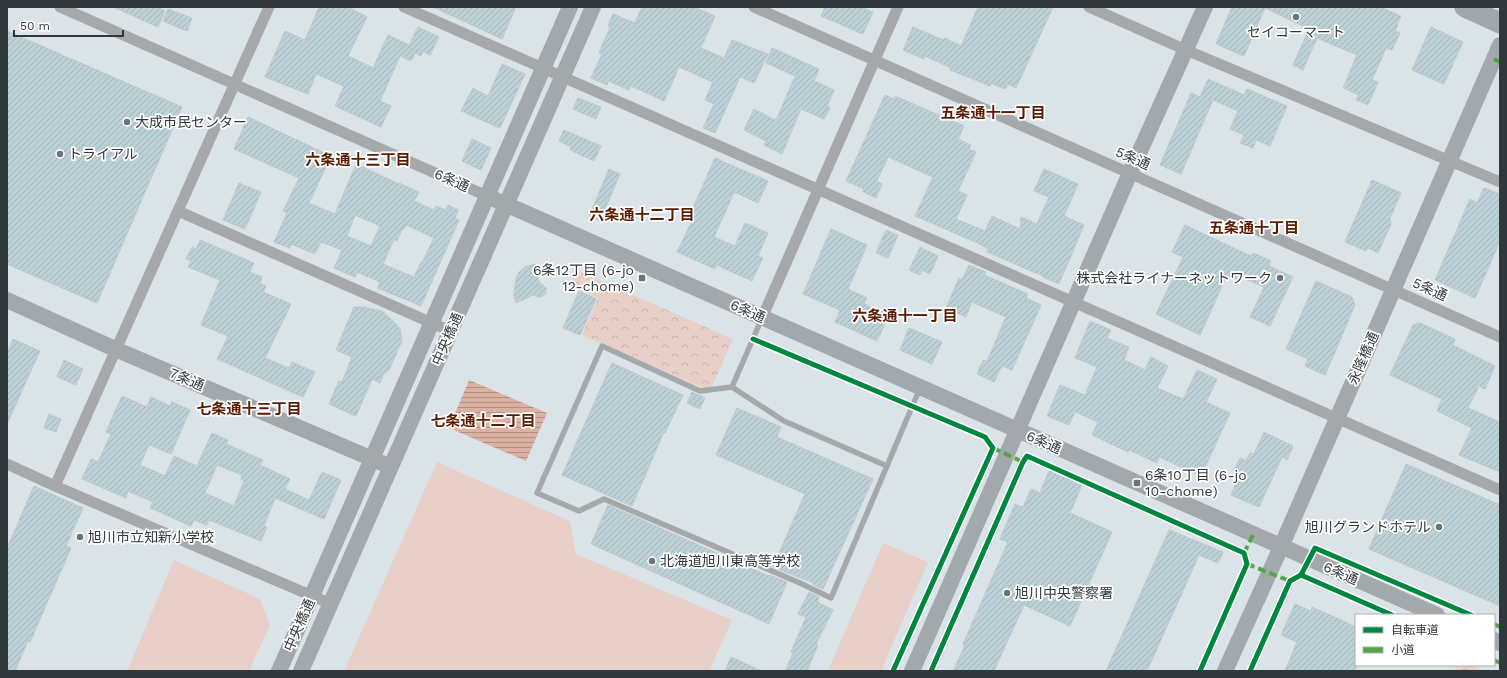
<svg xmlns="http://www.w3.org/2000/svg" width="1507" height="678" viewBox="0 0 1507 678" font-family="'Work Sans','Noto Sans JP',sans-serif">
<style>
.forest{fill:url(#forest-crowns)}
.park{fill:#e8d0c8}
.water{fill:url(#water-rules)}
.building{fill:url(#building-hatch);stroke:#bfc8cb;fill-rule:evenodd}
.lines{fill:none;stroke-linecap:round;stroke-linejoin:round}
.lane{stroke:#a6a9ab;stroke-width:5.5}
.street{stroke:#a6a9ab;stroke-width:11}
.secondary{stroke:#a3a8ac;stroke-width:16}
.highway{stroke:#a1a7aa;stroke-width:21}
.quiet{stroke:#52a645;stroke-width:4;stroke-dasharray:8 4;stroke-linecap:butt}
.cycleway-casing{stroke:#fff;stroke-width:8}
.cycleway{stroke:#00873e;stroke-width:5}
.poi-dot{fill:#6c7478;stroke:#fff;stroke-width:1.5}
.labels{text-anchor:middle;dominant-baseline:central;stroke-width:3.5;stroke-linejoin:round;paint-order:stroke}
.poi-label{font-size:14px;fill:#31383b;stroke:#fff;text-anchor:start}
.street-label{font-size:14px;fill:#31383b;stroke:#fff}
.neighbourhood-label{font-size:15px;font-weight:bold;fill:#5b1b00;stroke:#fff}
</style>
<defs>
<pattern id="forest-crowns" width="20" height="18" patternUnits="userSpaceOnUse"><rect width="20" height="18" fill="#e8d0c8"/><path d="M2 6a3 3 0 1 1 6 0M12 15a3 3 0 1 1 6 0" fill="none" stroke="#c7b3ad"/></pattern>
<pattern id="water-rules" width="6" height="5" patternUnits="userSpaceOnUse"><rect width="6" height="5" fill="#dcb1a2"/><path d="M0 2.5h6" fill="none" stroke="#b39185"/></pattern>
<pattern id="building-hatch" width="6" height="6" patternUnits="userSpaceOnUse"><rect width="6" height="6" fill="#bcd0d7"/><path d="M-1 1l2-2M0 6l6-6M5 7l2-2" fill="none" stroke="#a2b3b9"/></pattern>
</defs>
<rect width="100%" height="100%" fill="#d9e3e8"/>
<g class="forest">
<polygon points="576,270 733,339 710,391 582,335 598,298 569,285"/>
<polygon points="1457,665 1472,665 1485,671 1454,671"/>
</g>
<g class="park">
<polygon points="437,462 570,521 576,554 732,620 709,671 344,671"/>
<polygon points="883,543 928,562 881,671 828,671"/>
<polygon points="174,560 260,599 270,625 249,671 127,671"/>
</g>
<polygon class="water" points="469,380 547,413 526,461 449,428"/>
<g class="building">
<polygon points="113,7 157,7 165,11 158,27"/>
<polygon points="319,7 347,7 367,17 348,56 373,68 388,35 409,45 418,27 439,37 430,55 423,51 421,56 415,53 411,61 400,56 380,101 391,106 381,127 335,106 344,86 316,74 308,94 265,77 285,31 305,40"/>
<polygon points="433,7 516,7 502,39"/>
<polygon points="642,7 694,7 715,16 701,48 724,58 732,40 768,54 754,83 740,77 715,133 703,128 714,104 705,100 713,82 679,67 664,101 631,86 629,90 608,81 607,85 591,78 602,54 599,53 610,27 608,26 613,14 635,23"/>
<polygon points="825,7 861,7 873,12 863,34 821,16"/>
<polygon points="978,7 1053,7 1016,88 1008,84 1005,89 991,83 990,86 950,70 951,68 925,56 924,59 903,50 913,27 943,40 945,38 961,46"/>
<polygon points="1232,7 1380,7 1401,16 1395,31 1400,33 1392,50 1386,48 1372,80 1378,82 1368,105 1356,100 1359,95 1343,88 1357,55 1317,38 1303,70 1293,65 1309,29 1265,8 1244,56 1216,44"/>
<polygon points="168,9 192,18 187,31 163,21"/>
<polygon points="1431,27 1463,42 1444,84 1412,70"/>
<polygon points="7,31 182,107 97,303 7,264"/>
<polygon points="772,48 819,69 814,81 834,90 827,106 830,108 824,119 801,109 782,154 764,145 766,141 744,130 754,109 775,120 776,118 777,118 795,76 766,63"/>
<polygon points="502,64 525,74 500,128 461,111 473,88 488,96"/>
<polygon points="1208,79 1244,95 1247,89 1287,106 1270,146 1256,140 1253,148 1240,143 1244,135 1230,129 1238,111 1213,100 1181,174 1160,165 1191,93 1200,97"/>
<polygon points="885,95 894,99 895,96 964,126 958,139 971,145 969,149 976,152 958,191 967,195 956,219 985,231 992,216 1020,229 1021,217 1037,224 1049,197 1034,191 1044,169 1078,184 1064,216 1084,225 1059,284 1043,277 1043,276 987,252 988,249 980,244 915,216 933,177 888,157 877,181 882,184 876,198 863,192 864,189 846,181"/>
<polygon points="578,98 601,107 596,119 573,109"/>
<path d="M248,117L331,156L309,203L335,214L356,164L399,184V183L419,192L414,201L434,210L436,206L446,210L448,205L458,210L455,218L459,220L421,306L378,288L380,282L357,272L355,277L334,268L342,250L321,242L315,254L291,244L290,248L274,242L287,213L283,211L299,178L234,149ZM355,215L380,226L371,246L347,236ZM406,225L434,238L422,263L421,262L414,277L383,264L394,239L397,241L402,229H404Z"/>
<polygon points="564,130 601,146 594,161 570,150 571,147 559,141"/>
<polygon points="472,139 491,148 481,170 462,161"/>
<polygon points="715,158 768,181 758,203 734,192 714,237 735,246 745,223 768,233 758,256 763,258 752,281 717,265 715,269 677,252 691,223 687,221"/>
<polygon points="609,169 620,174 600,221 589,216"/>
<polygon points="1372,180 1401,193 1390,218 1391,224 1378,253 1368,248 1366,251 1345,242"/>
<polygon points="239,183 261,192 245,229 223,220"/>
<polygon points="1484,188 1500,194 1500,241 1475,298 1435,280 1470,199 1477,203"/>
<polygon points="1185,225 1251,256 1253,253 1271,261 1269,266 1293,277 1270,326 1250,317 1264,287 1238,276 1237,280 1227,275 1200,335 1156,314 1183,257 1172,252"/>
<polygon points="831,229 867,245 848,289 867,298 864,304 889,315 877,341 835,322 840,310 803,294"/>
<polygon points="886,230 898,235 888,258 876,253"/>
<polygon points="200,240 254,263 250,272 262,277 260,283 266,286 263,292 291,304 265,358 289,368 292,362 315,372 303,397 217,359 228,336 201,325 220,280 188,267 191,261 186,259 192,247 196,249"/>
<polygon points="920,247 938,256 930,274 922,270 920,275 909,270"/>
<polygon points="535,264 539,282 546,288 546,294 540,297 533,295 516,303 514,295 516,278 519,272 525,267"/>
<polygon points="969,265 986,272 984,275 1028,294 1026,298 1041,305 1012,370 1002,366 994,382 977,374 983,360 987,361 1006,317 972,302 966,317 946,308 959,278 962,280"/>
<polygon points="1316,281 1352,297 1355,305 1325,375 1305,366 1308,359 1286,349"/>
<polygon points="579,291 596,299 580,335 563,328"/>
<polygon points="354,307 363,307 382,311 394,322 400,329 402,341 389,370 383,375 380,383 372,379 356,416 329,404 339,381 342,382 352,357 336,350"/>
<polygon points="1090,321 1111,330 1107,338 1129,347 1124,360 1145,370 1151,357 1168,366 1157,388 1183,399 1197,370 1217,379 1206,402 1230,413 1201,476 1159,457 1157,463 1129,450 1128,452 1092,435 1098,422 1075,412 1069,425 1047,416 1060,385 1085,395 1097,367 1075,358"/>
<polygon points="1420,323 1455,339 1453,345 1495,366 1485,389 1479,386 1468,408 1500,422 1500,472 1459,455 1472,428 1437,411 1442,399 1390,375 1413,325"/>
<polygon points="909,328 942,342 932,364 900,350"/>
<polygon points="13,339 40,351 7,424 7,353"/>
<polygon points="64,360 83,369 76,385 57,377"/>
<polygon points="612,363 683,395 665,433 664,432 632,506 562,475"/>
<polygon points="692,392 705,398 700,409 687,403"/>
<path d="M122,396L147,407L151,397L170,406L172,402L190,410L171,454L149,445L140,465L165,476L174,456L197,466L212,433L228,440L226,444L263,460L260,465L290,479L285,489L309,500L322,472L341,480L324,519L275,498L264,526L267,527L261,541L209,520L207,525L194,520L191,526L150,508L153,502L128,491L126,498L82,479L91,459L98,462L111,434L106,432ZM217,465L242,475L241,479L244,481L234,506L205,493Z"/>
<polygon points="737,408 781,427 777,437 873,479 823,589 812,584 813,583 773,567 805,494 716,455"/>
<polygon points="49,414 61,419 56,432 44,428"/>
<polygon points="1264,432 1293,446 1287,460 1282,457 1259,507 1231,495 1240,473 1234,470 1240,458 1246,461 1250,453 1254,454"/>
<polygon points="1406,464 1500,505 1500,606 1369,549"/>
<polygon points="1049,471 1082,485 1070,513 1112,532 1070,626 1024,605 994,671 953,671 965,645 963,644 1008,542 1000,539 1015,504 1023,507 1031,489 1040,493"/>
<polygon points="34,486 83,508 66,546 71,548 30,642 28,641 15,671 7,671 7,548"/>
<polygon points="608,505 769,576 770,575 787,582 769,624 591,544"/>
<polygon points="1169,530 1223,552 1218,563 1199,555 1147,671 1106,671"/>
<polygon points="809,592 819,597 817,602 833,610 816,644 818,645 807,671 785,671 793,653 791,652 806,617 798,614"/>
<polygon points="1295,604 1311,611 1312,607 1356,627 1356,671 1285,671 1297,642 1281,635"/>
<polygon points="731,657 762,671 725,671"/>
</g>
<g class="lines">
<g class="lane">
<polyline points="762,318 732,387 784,421 887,466"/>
<polyline points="732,387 700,391 602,346 537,493 579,511 604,499 800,583 831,598 920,388"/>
</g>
<g class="street">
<polyline points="60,7 487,196"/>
<polyline points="404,7 1500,490"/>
<polyline points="754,7 1500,337"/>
<polyline points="1089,7 1186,50 1500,182"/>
<polyline points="178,211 450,331"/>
<polyline points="762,318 898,7"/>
<polyline points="7,464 55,486 331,604"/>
<polyline points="55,486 269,7"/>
</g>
<g class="secondary">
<polyline points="487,196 1437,615"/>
<polyline points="7,300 115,349 382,463"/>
<polyline points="1494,640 1500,643"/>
<polyline points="279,671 570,7"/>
<polyline points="301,671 593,7"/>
<polyline points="912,671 1130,173 1205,7"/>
<polyline points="1225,671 1281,547 1500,45"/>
</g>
<polyline class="highway" points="1465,7 1500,23"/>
<g class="quiet">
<polyline points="1494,59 1500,62"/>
<polyline points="993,448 1023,462"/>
<polyline points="1244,553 1253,535"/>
<polyline points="1247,564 1290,581"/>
<polyline points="1494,624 1500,627"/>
<polyline points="1494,660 1500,663"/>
</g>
<defs>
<g id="cycleway">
<polyline points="753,339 985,437 993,448 893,671"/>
<polyline points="1301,575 1392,615"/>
<polyline points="931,671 1023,462 1027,456 1244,553 1247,564 1200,671"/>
<polyline points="1250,671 1290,581 1301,575 1315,548 1471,615"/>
</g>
</defs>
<use href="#cycleway" class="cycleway-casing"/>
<use href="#cycleway" class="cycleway"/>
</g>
<g class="poi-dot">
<circle cx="1296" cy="17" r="4"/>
<circle cx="127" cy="122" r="4"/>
<circle cx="60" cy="154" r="4"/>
<rect x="638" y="274" width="8" height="8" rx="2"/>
<circle cx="1280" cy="278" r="4"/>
<rect x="1133" y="479" width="8" height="8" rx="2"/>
<circle cx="1439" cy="527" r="4"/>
<circle cx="80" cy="537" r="4"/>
<circle cx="652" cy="561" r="4"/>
<circle cx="1007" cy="593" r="4"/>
</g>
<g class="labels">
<g class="poi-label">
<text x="1296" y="32" text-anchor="middle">セイコーマート</text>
<text x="135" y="122">大成市民センター</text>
<text x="68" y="154">トライアル</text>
<text x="634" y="270" text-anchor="end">6条12丁目 (6-jo<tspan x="634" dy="16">12-chome)</tspan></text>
<text x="1272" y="278" text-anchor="end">株式会社ライナーネットワーク</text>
<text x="1145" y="475">6条10丁目 (6-jo<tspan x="1145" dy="16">10-chome)</tspan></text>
<text x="1431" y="527" text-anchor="end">旭川グランドホテル</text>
<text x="88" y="537">旭川市立知新小学校</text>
<text x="660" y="561">北海道旭川東高等学校</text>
<text x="1015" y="593">旭川中央警察署</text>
</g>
<g class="street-label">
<text transform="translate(1133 158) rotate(24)">5条通</text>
<text transform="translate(452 180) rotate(24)">6条通</text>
<text transform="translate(1430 289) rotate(24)">5条通</text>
<text transform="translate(748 311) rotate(24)">6条通</text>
<text transform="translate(447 339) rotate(-66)">中央橋通</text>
<text transform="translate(1363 358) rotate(-66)">永隆橋通</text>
<text transform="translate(187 379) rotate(23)">7条通</text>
<text transform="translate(1044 442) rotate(24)">6条通</text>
<text transform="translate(1341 573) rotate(24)">6条通</text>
<text transform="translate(299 625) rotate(-66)">中央橋通</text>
</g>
<g class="neighbourhood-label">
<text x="993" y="113">五条通十一丁目</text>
<text x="358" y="160">六条通十三丁目</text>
<text x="642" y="215">六条通十二丁目</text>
<text x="1254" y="228">五条通十丁目</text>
<text x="905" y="316">六条通十一丁目</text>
<text x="249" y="409">七条通十三丁目</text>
<text x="483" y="421">七条通十二丁目</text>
</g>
</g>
<rect width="1507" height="678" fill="none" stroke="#31383b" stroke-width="16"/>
<rect x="1355" y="614" width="140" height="52" fill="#ffffff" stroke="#adafb1"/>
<rect x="1363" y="627" width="20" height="6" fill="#00873e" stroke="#adafb1"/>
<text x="1391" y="634" font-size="12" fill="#31383b">自転車道</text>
<rect x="1363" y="647" width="20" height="6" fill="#52a645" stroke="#adafb1"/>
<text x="1391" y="654" font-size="12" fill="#31383b">小道</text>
<path d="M14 30v6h109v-6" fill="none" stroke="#31383b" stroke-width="2"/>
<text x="20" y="30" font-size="12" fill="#31383b" stroke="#ffffff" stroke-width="3" paint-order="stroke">50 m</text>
</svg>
